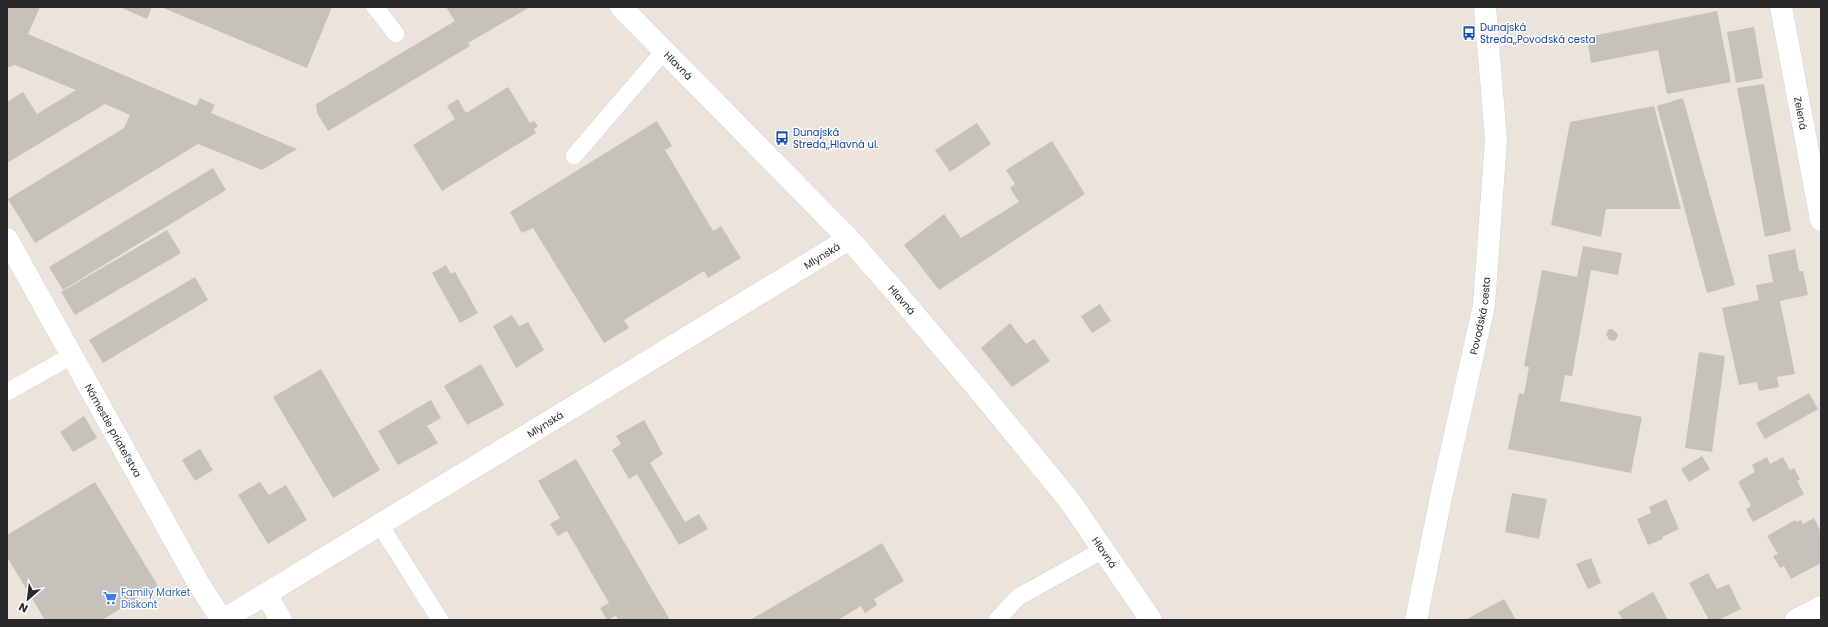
<svg xmlns="http://www.w3.org/2000/svg" width="1828" height="627" viewBox="0 0 1828 627" font-family="Poppins,sans-serif">
<style>
.building{fill:#c6c1ba}
.lines{fill:none;stroke-linecap:round;stroke-linejoin:round}
.service-casing{stroke:#d0d2e1;stroke-width:18}
.minor-casing{stroke:#d0d2e1;stroke-width:23}
.tertiary-casing{stroke:#d0d2e1;stroke-width:23}
.secondary-casing{stroke:#d0d2e1;stroke-width:23}
.service{stroke:#fff;stroke-width:17}
.minor{stroke:#fff;stroke-width:22}
.tertiary{stroke:#fff;stroke-width:22}
.secondary{stroke:#fff;stroke-width:22}
.labels{text-anchor:middle;dominant-baseline:central;stroke-width:3;stroke-linejoin:round;paint-order:stroke}
.transit-label{font-size:10px;fill:#164399;stroke:#fff;text-anchor:start}
.street-label{font-size:10px;fill:#282828;stroke:#fff}
.shop-label{font-size:10px;fill:#366cbe;stroke:#fff;text-anchor:start}
</style>
<rect width="100%" height="100%" fill="#ebe4da"/>
<g class="building">
<polygon points="7,7 40,7 28,34 196,106 200,98 215,105 211,113 297,149 262,170 198,144 35,243 8,199 124,128 130,115 105,104 7,163 7,102 23,92 37,114 76,90 15,65 7,68"/>
<polygon points="123,7 152,7 147,19 122,8"/>
<polygon points="161,7 332,7 307,68"/>
<polygon points="446,7 530,7 468,43 470,46 328,131 317,113 316,104 455,21"/>
<polygon points="1717,11 1731,82 1667,94 1658,50 1591,63 1587,37"/>
<polygon points="1754,27 1763,78 1736,83 1727,32"/>
<polygon points="1764,84 1791,231 1765,237 1737,88"/>
<polygon points="508,87 530,123 534,121 538,126 534,129 536,133 442,191 413,145 455,119 447,106 458,99 466,113"/>
<polygon points="1683,98 1735,285 1707,293 1657,106"/>
<polygon points="1654,106 1681,209 1606,209 1601,237 1551,225 1570,122"/>
<polygon points="657,121 672,146 665,150 713,231 721,226 741,258 708,278 704,271 624,320 629,328 604,343 533,228 522,233 510,212"/>
<polygon points="977,123 991,144 950,172 935,150"/>
<polygon points="1052,141 1085,194 939,290 904,245 944,214 961,238 1019,202 1010,188 1015,184 1006,170"/>
<polygon points="213,168 226,190 63,290 49,267"/>
<polygon points="167,230 181,253 75,315 61,292"/>
<polygon points="1583,246 1622,253 1618,275 1591,270 1572,376 1565,375 1560,401 1642,417 1631,473 1508,449 1519,393 1524,394 1529,367 1524,366 1542,270 1577,277"/>
<polygon points="1795,249 1799,271 1803,271 1808,295 1780,301 1795,374 1777,377 1779,387 1759,391 1757,382 1739,385 1722,308 1759,300 1756,285 1773,282 1768,255"/>
<polygon points="446,265 451,274 455,272 478,313 460,323 432,273"/>
<polygon points="195,277 208,300 103,363 89,340"/>
<polygon points="1100,304 1111,321 1092,333 1081,316"/>
<polygon points="512,315 519,326 528,322 544,350 516,368 493,326"/>
<polygon points="1010,323 1026,344 1034,339 1050,361 1012,387 981,348"/>
<polygon points="1609,329 1612,329 1618,334 1617,338 1614,341 1609,340 1606,334"/>
<polygon points="1699,352 1725,356 1712,452 1685,448"/>
<polygon points="481,364 504,405 467,425 444,386"/>
<polygon points="321,369 380,470 333,498 273,397"/>
<polygon points="1809,393 1818,409 1765,439 1756,423"/>
<polygon points="431,400 441,418 427,426 438,443 398,465 378,431"/>
<polygon points="84,416 97,438 73,452 60,432"/>
<polygon points="644,420 663,454 650,463 685,522 699,514 708,529 679,545 637,474 629,479 612,450 621,444 616,436"/>
<polygon points="200,449 213,470 195,481 182,460"/>
<polygon points="1702,456 1710,469 1689,482 1681,469"/>
<polygon points="1767,457 1770,464 1783,457 1790,470 1794,468 1800,479 1797,481 1804,494 1753,522 1746,509 1751,506 1738,482 1755,472 1752,465"/>
<polygon points="576,459 626,545 670,620 619,620 616,616 607,620 600,608 609,603 567,531 558,536 550,524 560,518 538,481"/>
<polygon points="95,482 158,586 102,620 45,620 7,557 7,535"/>
<polygon points="260,482 269,495 286,485 307,520 268,544 238,495"/>
<polygon points="1512,493 1547,499 1539,539 1505,532"/>
<polygon points="1666,499 1679,529 1662,537 1663,539 1648,545 1637,519 1651,513 1649,507"/>
<polygon points="1814,518 1821,532 1821,563 1791,579 1784,566 1780,568 1773,556 1778,554 1767,536 1795,520 1796,522 1801,520 1803,524"/>
<polygon points="882,543 904,581 874,599 877,605 865,613 861,606 838,620 750,620"/>
<polygon points="1591,558 1601,583 1588,589 1576,564"/>
<polygon points="1708,573 1717,589 1729,584 1741,609 1718,620 1709,620 1689,583"/>
<polygon points="1653,592 1668,620 1623,620 1618,612"/>
<polygon points="1504,599 1516,620 1465,620"/>
</g>
<g class="lines">
<defs>
<g id="service">
<polyline points="375,7 396,34"/>
<polyline points="574,156 664,51"/>
<polyline points="7,392 71,356"/>
<polyline points="380,525 440,620"/>
<polyline points="997,620 1018,597 1103,550"/>
</g>
<g id="minor">
<path id="s1" d="M1781,7L1821,220"/>
<path id="s2" d="M7,239L200,586L222,620"/>
<polyline points="266,594 281,620"/>
<path id="s3" d="M223,620L849,239"/>
<polyline points="1796,620 1821,607"/>
</g>
<g id="tertiary">
<path id="s4" d="M1416,620L1441,497L1484,305L1496,140L1485,7"/>
</g>
<g id="secondary">
<path id="s5" d="M621,7L849,239L893,289L983,395L1069,500L1151,620"/>
</g>
</defs>
<use href="#service" class="service-casing"/>
<use href="#minor" class="minor-casing"/>
<use href="#tertiary" class="tertiary-casing"/>
<use href="#secondary" class="secondary-casing"/>
<use href="#service" class="service"/>
<use href="#minor" class="minor"/>
<use href="#tertiary" class="tertiary"/>
<use href="#secondary" class="secondary"/>
</g>
<defs>
<symbol id="bus-bare" viewBox="-9 -9 18 18"><path d="M-5-6H5V4H4V6H2V4H-2V6H-4V4H-5ZM-3.5-4V0h7V-4ZM-3.5 1.2v1.5H-2V1.2ZM2 1.2v1.5H3.5V1.2Z" fill="#1a4fb4" stroke="#fff" stroke-width="2.5" paint-order="stroke"/></symbol>
<symbol id="supermarket-bare" viewBox="-9 -9 18 18"><path d="M-6-5.5h2.5l.6 2H6L4.5 2H-2.5L-4.4-4H-6ZM-1.5 3.2a1.3 1.3 0 1 0 .1 0ZM3 3.2a1.3 1.3 0 1 0 .1 0Z" fill="#3f7fe0" stroke="#fff" stroke-width="2.5" paint-order="stroke"/></symbol>
</defs>
<g fill-rule="evenodd">
<use href="#bus-bare" x="1459" y="23" width="20" height="20"/>
<use href="#bus-bare" x="772" y="128" width="20" height="20"/>
<use href="#supermarket-bare" x="100" y="588" width="20" height="20"/>
</g>
<g class="labels">
<g class="transit-label">
<text x="1480" y="27">Dunajská<tspan x="1480" dy="12">Streda,,Povodská cesta</tspan></text>
<text x="793" y="132">Dunajská<tspan x="793" dy="12">Streda,,Hlavná ul.</tspan></text>
</g>
<g class="street-label">
<text stroke="none"><textPath href="#s5" startOffset="82">Hlavná</textPath></text>
<text stroke="none"><textPath href="#s1" startOffset="108">Zelená</textPath></text>
<text stroke="none"><textPath href="#s3" startOffset="701">Mlynská</textPath></text>
<text stroke="none"><textPath href="#s5" startOffset="406">Hlavná</textPath></text>
<text stroke="none"><textPath href="#s4" startOffset="311">Povodská cesta</textPath></text>
<text stroke="none"><textPath href="#s3" startOffset="377">Mlynská</textPath></text>
<text stroke="none"><textPath href="#s2" startOffset="219">Námestie priateľstva</textPath></text>
<text stroke="none"><textPath href="#s5" startOffset="730">Hlavná</textPath></text>
</g>
<g class="shop-label">
<text x="121" y="592">Family Market<tspan x="121" dy="12">Diskont</tspan></text>
</g>
</g>
<rect width="1828" height="627" fill="none" stroke="#282828" stroke-width="16"/>
<g transform="translate(28 599) rotate(208)" stroke="#ffffff" stroke-width="3" paint-order="stroke">
<path d="M0-3L7 15L0 10L-7 15Z" fill="#282828"/>
<text y="-6" font-size="11" font-weight="bold" text-anchor="middle" fill="#282828">N</text>
</g>
</svg>
